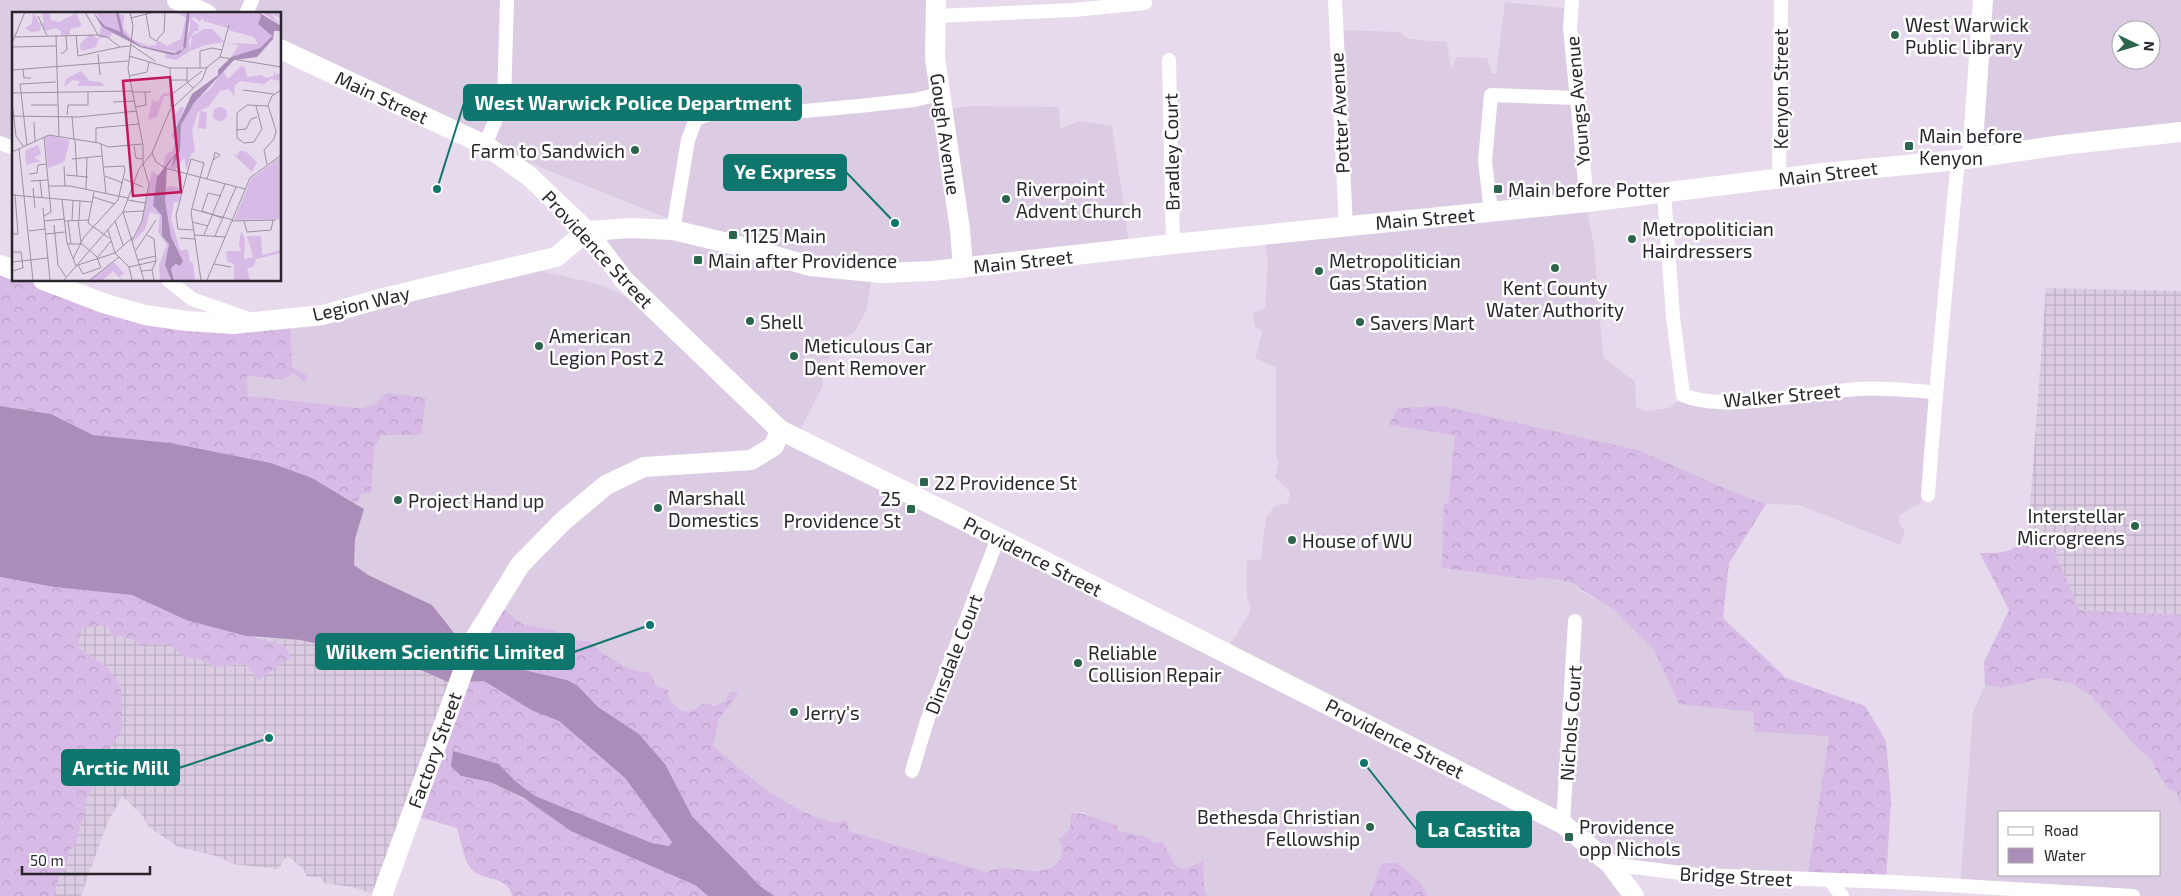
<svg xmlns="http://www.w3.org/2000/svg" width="2181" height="896" viewBox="0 0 2181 896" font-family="'Exo 2',sans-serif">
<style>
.built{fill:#dbcce3;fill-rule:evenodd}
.industrial{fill:url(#industrial-grid)}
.forest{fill:url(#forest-crowns)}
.water{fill:#ab8db9}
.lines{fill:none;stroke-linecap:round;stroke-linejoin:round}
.street{stroke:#fff;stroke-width:14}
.secondary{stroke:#fff;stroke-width:20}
.poi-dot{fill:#2b654e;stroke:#fff;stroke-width:2}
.labels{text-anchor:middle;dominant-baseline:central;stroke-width:5;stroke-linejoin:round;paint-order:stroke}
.poi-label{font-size:19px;fill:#2a252c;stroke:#fff;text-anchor:start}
.street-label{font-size:19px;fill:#2a252c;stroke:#fff}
.inset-river{fill:none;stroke:#ab8db9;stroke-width:2.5}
.inset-road{fill:none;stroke:#9b929f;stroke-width:1}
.view{fill:#c2185b;fill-opacity:0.15;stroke:#c2185b;stroke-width:2.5}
.inset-edge{fill:none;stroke:#2a252c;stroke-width:2.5}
.leader{fill:none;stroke:#0f766e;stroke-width:2}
.callout-dot{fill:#0f766e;stroke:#fff;stroke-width:2}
.callout{fill:#0f766e;stroke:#0f766e;stroke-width:2}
.callout-label{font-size:20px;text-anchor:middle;font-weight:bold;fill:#fff}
</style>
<defs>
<pattern id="industrial-grid" width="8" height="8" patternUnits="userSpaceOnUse" patternTransform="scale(1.25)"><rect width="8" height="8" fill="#dbcce3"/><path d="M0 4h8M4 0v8" fill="none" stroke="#bcafc3"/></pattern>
<pattern id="forest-crowns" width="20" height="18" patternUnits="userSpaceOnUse" patternTransform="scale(1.25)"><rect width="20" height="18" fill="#d7bae5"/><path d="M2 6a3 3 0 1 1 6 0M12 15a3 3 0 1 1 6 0" fill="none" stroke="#b9a0c5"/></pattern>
</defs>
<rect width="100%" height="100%" fill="#e6daec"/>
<g class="built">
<polygon points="0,0 927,0 946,109 972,106 1059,107 1060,129 1079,121 1112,126 1130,249 872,273 867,309 854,333 830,343 829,359 821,360 817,372 823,378 823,386 799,432 1225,652 1248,616 1251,607 1247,599 1247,561 1261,559 1266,517 1275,506 1288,503 1290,492 1275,477 1279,461 1276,457 1276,367 1255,358 1263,331 1255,326 1253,314 1265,307 1268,263 1264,237 1343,228 1338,30 1400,32 1408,39 1447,42 1451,68 1457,57 1487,58 1492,74 1496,73 1505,2 1572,9 1586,207 1594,245 1603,357 1635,382 1636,407 1646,411 1669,408 1685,396 1691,398 1857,389 1929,394 1921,502 1900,515 1899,522 1905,532 1900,545 1799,505 1766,504 1729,490 1638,450 1456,435 1448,505 1445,503 1541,577 1570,582 1578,589 1614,610 1654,650 1679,704 1754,712 1755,732 1829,736 1807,879 1622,867 1634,896 1428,896 1421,883 1397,863 1382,864 1369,896 1208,896 1186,869 1177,867 1162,842 1153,843 1147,837 1119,831 1116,824 1101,821 1083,812 1071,813 1070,829 1060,860 1048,869 1032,872 995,868 987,872 849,831 845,819 837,823 823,820 782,802 713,746 719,719 738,692 730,692 725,701 714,706 704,703 690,712 680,710 669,699 668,690 656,686 650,673 636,672 604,656 589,641 567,640 554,630 522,624 490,600 472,623 464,644 432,605 368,575 354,565 355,539 364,509 357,504 360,494 371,493 374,448 382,435 387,394 375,404 361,408 248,396 246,376 282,380 294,373 304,382 307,376 292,367 290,320 532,269 602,285 644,306 601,242 669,226 670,219 515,157 280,50 280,14 14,14 14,149 0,143"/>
<path d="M1984,0H2181V134L1972,157ZM2121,30H2151V60H2121Z"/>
<path d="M2044,678L2069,683L2090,695L2138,749L2152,760L2155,769L2176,792L2181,806V896H2111L1960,887L1973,712L1985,685L2002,688ZM2000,812H2160V875H2000Z"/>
</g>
<g class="industrial">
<polygon points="2046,288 2181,291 2181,615 2080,610 2047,535 2028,533"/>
<polygon points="107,625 112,635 134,640 140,645 172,645 182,656 205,661 214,667 245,664 256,677 256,638 300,640 403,662 450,683 374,894 352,887 324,883 320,877 307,877 304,870 289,857 284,859 279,869 232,864 220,857 178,847 149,827 142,815 122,796 106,826 81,896 54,896 59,877 65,869 70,850 76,844 81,823 84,818 87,798 100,776 103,761 108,757 111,746 122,730 107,667 78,647 82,628"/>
</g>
<g class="forest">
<polygon points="0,266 14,271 14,280 40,280 145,315 290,320 292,367 308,376 304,382 294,373 282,380 247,376 248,396 361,408 375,404 387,393 426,398 421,435 382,435 374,448 371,493 361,494 357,504 312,478 271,463 171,443 93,435 51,414 0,406"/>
<polygon points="1442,406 1638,450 1729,490 1766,504 1729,563 1723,618 1786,678 1865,706 1886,741 1891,800 1886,881 1807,879 1829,736 1755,732 1753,712 1679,704 1654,650 1614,610 1570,582 1541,577 1533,580 1442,568 1444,503 1448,504 1455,435 1389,425 1398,408"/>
<path d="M2026,533L2047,535L2080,610L2181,615V806L2176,792L2170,790L2155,769L2152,760L2138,749L2090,695L2070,683L2044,678L2002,688L1985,685L1984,662L2009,610L1980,553C2000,553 2017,554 2026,533Z"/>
<polygon points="0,577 54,587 132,595 186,620 284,645 291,657 259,680 245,664 214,667 205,661 182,656 171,645 140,645 134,640 112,635 107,625 82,628 78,647 107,667 121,686 122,730 111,746 108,757 103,761 100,776 87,798 84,818 81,823 76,844 70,850 65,870 59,877 54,896 0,896"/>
<path d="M490,599L522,624L554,630L567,640L589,641C606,657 626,671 650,673L656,686L668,690L669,699L680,710L690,712L704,703L714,706L725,701L730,692H739L719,719L713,746C752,778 787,812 837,823L846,819L849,831L987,872C1005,862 1027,876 1047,869C1052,868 1056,863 1060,860L1063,847L1059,840L1070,829L1071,813C1087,812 1100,821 1116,824L1119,831L1148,837L1153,843L1162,842L1177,867L1186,869L1203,861L1204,890L1208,896H774L760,886L692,816L665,764L639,734L598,707L577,685L567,680L498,664L467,649C467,629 476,614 490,599Z"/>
<path d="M484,681L533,711L559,721L625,778L672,842L669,846L652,843L535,796L515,781L499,764L461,776L490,782L695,885L708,896H512C506,872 481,884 469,866C463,856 461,840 457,828L406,813L458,683Z"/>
<polygon points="1382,863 1397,863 1421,883 1428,896 1369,896"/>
</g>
<polygon class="water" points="0,406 51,414 93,435 171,443 271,463 312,478 364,509 355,539 354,565 368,575 432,605 467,649 498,664 567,680 577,685 598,707 639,734 665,764 692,816 760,886 774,896 708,896 695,885 571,831 524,798 490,782 461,776 451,766 453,751 499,764 515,781 535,796 652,843 669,846 672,842 625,778 559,721 533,711 484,681 450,683 403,662 300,640 246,636 186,620 132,595 54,587 0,577"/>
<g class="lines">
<g class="street">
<polyline points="1335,0 1346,227"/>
<polyline points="1572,0 1570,28 1587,202"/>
<polyline points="246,14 252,0"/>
<polyline points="936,16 1074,10 1145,3"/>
<polyline points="1169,60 1173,244"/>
<polyline points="0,143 14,148"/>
<polyline points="485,145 504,100 507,0"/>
<polyline points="1779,179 1781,0"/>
<path d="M1664,193L1673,317L1683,395C1724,413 1812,392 1858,389C1883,387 1910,391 1935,392"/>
<polyline points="1491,212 1485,161 1491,95 1578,98"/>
<polyline points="673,230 688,140 696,119 710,114 793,112 859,106 914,100 940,94"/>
<polyline points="168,280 192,299 252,320"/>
<path d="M1928,495C1936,383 1947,272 1958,160"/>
<polyline points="912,771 927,721 998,538"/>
<polyline points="1563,824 1575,621"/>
<polyline points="1610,864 1697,875 1894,882 2133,896"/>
<polyline points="1831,882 1842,896"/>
</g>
<g class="secondary">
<polyline points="177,0 207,14"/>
<polyline points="936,0 935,58 960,230 963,268"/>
<polyline points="280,49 485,145 529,176 587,231 624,280 780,430 969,523 1563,824 1610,864 1634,896"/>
<polyline points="1972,157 1983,0"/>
<polyline points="0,265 14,270"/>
<polyline points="43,280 103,303 145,315 187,321 234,324 323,315 383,298 556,257 587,231 632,228 673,230 736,245 810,266 882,273 932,271 1173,244 1587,202 1823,173 1958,160 2062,145 2181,132"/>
<polyline points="382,896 475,638 520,565 562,522 606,485 644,467 751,460 774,446 780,430"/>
</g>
</g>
<g class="poi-dot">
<circle cx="1895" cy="35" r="5"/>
<rect x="1904" y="141" width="10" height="10" rx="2.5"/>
<circle cx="635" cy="150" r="5"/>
<rect x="1493" y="184" width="10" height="10" rx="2.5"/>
<circle cx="1006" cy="199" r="5"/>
<rect x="728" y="230" width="10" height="10" rx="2.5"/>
<circle cx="1632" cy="239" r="5"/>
<rect x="693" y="255" width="10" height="10" rx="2.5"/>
<circle cx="1555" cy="268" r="5"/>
<circle cx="1319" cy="271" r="5"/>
<circle cx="750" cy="321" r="5"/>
<circle cx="1360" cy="322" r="5"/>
<circle cx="539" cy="346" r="5"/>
<circle cx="794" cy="356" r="5"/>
<rect x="919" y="477" width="10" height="10" rx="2.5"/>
<circle cx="398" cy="500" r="5"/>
<circle cx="658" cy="508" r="5"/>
<rect x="906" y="504" width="10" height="10" rx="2.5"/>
<circle cx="2135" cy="526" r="5"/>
<circle cx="1292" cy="540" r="5"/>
<circle cx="1078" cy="663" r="5"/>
<circle cx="794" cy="712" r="5"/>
<circle cx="1370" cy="827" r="5"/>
<rect x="1564" y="832" width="10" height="10" rx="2.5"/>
</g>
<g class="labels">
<g class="poi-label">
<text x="1905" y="24">West Warwick<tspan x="1905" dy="22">Public Library</tspan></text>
<text x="1919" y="135">Main before<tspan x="1919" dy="22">Kenyon</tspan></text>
<text x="625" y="150" text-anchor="end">Farm to Sandwich</text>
<text x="1016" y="188">Riverpoint<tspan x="1016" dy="22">Advent Church</tspan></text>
<text x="1508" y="189">Main before Potter</text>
<text x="1642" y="228">Metropolitician<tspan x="1642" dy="22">Hairdressers</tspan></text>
<text x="743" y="235">1125 Main</text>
<text x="708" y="260">Main after Providence</text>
<text x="1329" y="260">Metropolitician<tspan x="1329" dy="22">Gas Station</tspan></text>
<text x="1555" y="287" text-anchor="middle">Kent County<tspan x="1555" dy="22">Water Authority</tspan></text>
<text x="760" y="321">Shell</text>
<text x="1370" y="322">Savers Mart</text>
<text x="549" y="335">American<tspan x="549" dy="22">Legion Post 2</tspan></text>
<text x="804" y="345">Meticulous Car<tspan x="804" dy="22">Dent Remover</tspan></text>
<text x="934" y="482">22 Providence St</text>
<text x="668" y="497">Marshall<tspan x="668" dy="22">Domestics</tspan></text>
<text x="901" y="498" text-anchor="end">25<tspan x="901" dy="22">Providence St</tspan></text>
<text x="408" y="500">Project Hand up</text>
<text x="2125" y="515" text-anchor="end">Interstellar<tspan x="2125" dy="22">Microgreens</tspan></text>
<text x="1302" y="540">House of WU</text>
<text x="1088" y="652">Reliable<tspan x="1088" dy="22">Collision Repair</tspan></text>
<text x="804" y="712">Jerry's</text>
<text x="1360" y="816" text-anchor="end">Bethesda Christian<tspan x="1360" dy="22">Fellowship</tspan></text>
<text x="1579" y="826">Providence<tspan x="1579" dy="22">opp Nichols</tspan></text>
</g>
<g class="street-label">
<text transform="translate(1780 89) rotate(-90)">Kenyon Street</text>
<text transform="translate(382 97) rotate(25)">Main Street</text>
<text transform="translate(1577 101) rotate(-95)">Youngs Avenue</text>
<text transform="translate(1339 113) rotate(-93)">Potter Avenue</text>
<text transform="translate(946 134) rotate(82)">Gough Avenue</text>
<text transform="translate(1171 152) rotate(-91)">Bradley Court</text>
<text transform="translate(1828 173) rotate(-7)">Main Street</text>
<text transform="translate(1425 218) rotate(-5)">Main Street</text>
<text transform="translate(598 249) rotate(47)">Providence Street</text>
<text transform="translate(1023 261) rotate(-6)">Main Street</text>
<text transform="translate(361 303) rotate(-13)">Legion Way</text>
<text transform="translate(1782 395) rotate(-5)">Walker Street</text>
<text transform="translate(1033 556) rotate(27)">Providence Street</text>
<text transform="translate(953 654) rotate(-69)">Dinsdale Court</text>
<text transform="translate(1570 723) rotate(-86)">Nichols Court</text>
<text transform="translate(1395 738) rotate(27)">Providence Street</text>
<text transform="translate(434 750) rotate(-70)">Factory Street</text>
<text transform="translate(1736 876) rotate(3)">Bridge Street</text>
</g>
</g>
<g transform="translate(12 12)">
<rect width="269" height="269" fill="#e6daec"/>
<path d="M185,0H240L241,12L237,18L219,17L192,9ZM192,17H200L213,30L193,33L178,39L180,24ZM269,144V217L267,207L222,208L239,167Z" fill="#d7bae5"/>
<path d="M21,0L28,12L32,11L30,0H38L39,8L47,10L64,1L70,14L58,17V23H49V19L44,16L34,19L29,13L28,19L19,20L13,16L20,12ZM83,0L112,3L111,16L119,26L93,14ZM164,0H175L176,3L172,33L167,40L132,35L120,27L136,34L144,33L145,28L155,34L169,27L174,6ZM178,0H185L190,6L188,10L183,5L179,7L186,12L187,19H183L177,28L178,39L164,48L154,46L153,42L164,43L172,38L178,16ZM240,0H246L249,4L246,12L260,24L248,36L219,45L227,33L214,31L246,32L242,25L216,18L224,15L237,18L241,12ZM250,0H269V6L259,2L269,14ZM89,15L114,26L100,21L98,26H87L84,35L69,39L68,32L78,22L86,27ZM229,54L233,55L235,65L249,63L255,66L262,64V60L265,63L269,60V69L259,67L252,72L228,69L223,73L222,84L217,77L208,79L197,94L186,100L180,118L183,140L179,142L175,158L172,146L162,159L155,157L167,140L169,113L182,91L198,77L211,59L216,67ZM69,59L78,69L89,70L92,74H65L68,69L60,68L52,75L54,67ZM159,80V84H152L145,105L136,108L140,88L146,90L150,82ZM169,95L172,96L163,121L166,135L153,156L151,155L154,142L160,139L163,129L159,123L165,112L160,106ZM26,133L29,142L22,146L29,149L14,153L13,139ZM140,159L146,163L141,196L150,204V224L157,232L153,253L159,268H148L147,253L155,233L146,220L148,203L138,200L133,217L121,231L130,209ZM155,165L154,176L159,174L170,177L167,190H162L159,207L168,238H176L178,250L181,251L183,267L180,268H162L159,256L171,249L159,225L152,182ZM229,219L233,227L232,247L241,245L235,224H249L250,243L269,238V241L244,247L242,254L235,257L238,268H222V252L215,249L214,239H229L227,232ZM102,250L112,262L108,264L110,268L101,259L91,268H78Z" fill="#d7bae5"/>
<path d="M37,123L57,128V133L52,150L36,156L33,125Z" fill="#d7bae5"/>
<path d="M223 8a9 9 0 1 1 18 0a9 9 0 1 1-18 0ZM201 102a7 7 0 1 1 14 0a7 7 0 1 1-14 0ZM188,99L195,100L194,117L186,116ZM227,139H233L245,150L240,160L219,140L225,144Z" fill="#d7bae5"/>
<path d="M81,0L93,14L109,20L129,34L163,41L171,37L175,0H178L174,35L167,42L160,43L128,35L90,15ZM246,0L269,14V19H262L261,27L245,45L222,48L182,91L169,113L168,138L160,156L162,145L155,155L153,188L159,225L171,249L168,254L164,252L159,256L162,268H159L153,253L157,232L150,224V204L141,194L145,165L165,139L164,116L180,82L206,63V58L219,45L248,36L260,24L246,12L249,4Z" fill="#ab8db9"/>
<path class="inset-river" d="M105,0L110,21"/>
<path class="inset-road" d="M73,0L86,23L95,25L108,35L118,34M118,0L121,14L116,57L131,133V152L137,172L130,209L120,229M134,2L138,25L144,29L152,20L153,0M26,4L35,24M119,6L142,0M44,23L47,125M64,23L66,44L108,35M3,25L86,23M0,31L13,0M118,32L143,49M0,35L44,34M49,42L55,38L54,23M86,42L88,63M117,44L158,56H194L208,45L269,55M208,45L217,13M158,56L159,95M175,56V70L181,76M188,56V39L200,36L210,38M11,57L12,66H19M0,58L116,49M117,64L135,60L137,50M159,68H176M231,78L262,82M121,80H139M0,81L121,79M159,83L190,59M0,89L4,124L11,134M101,90L123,89M19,93H45M124,95L134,93L133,80M55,103L56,93H76V80M0,104L66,105L125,99M60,104L62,128M22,110L23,129M224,118L234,117L239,107L245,105M63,128L65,164M84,130V116L127,112M242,130L232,131L225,126V101L235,93L256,94M242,130L250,117L244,94M89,132L94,182M15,133L8,72L44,70M122,134L124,146L130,147M7,137L21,268M0,140L37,123L87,131L96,135L130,132M203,140L208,143L201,148L203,141ZM140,141L144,150L153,156L233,177M60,147L90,144M255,152L252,138L262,127L264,119L256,93L260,84L269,78M52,154L53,174M92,155L112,154L113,158M17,162L25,161L26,153L35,152M54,163L76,165M93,164L111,171M112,167L131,175M195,167L201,148M19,169L36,168M28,169L30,185M37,174H58L116,186M21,176L23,196M74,178L75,146M82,180L76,211L97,226M0,183L80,190M81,185L103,192M50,188L55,231L64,254M116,188L133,191M31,196L38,268M180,197L221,208M190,199L196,181L209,184M190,199L210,206M111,200L132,199M32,204L39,200L32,125M0,207L1,222M66,208L69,231M67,208L68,189M32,209L52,207M52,209L77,208M56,209L59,232M60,209L61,188M103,209L111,233M220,209L264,208M232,209L235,220L259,218L261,208M180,210L196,214M42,213L46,253L54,265M96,218L103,241L117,255L120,268M182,218L166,217L164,203L179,147L192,151L179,200L189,268M17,219L33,217M0,222H6L3,182M34,222L53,220M135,223L142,227L144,249L140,258M182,223L213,225M192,223L213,172M203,224L224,175M168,226L183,227M55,232H70L85,245L89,256M124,238L144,208M0,240H9L11,256L0,259M86,245L99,229M61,247L72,225L106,188L113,158M126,248L144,244M0,250L36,246M202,252L219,255M66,253L71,262L88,256M66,253L103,241L121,225M117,255L144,249M129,259L140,258L142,268M52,268L111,200M78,268L107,245M132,268L111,200L127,157L140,141L158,98L190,68L195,55M195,268L238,166L269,143"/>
<path class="view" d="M158,65L169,180L121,184L111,69Z"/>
<rect width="269" height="269" class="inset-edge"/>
</g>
<path class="leader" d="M437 189L464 103M895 223L846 172M650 625L574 652M269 738L179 768M1364 763L1417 830"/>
<g class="callout-dot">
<circle cx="437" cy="189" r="5"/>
<circle cx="895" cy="223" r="5"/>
<circle cx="650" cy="625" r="5"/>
<circle cx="269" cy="738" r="5"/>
<circle cx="1364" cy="763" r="5"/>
</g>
<g class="callout">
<rect x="464" y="85" width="337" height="35" rx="5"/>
<rect x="724" y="155" width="122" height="35" rx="5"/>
<rect x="316" y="634" width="258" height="35" rx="5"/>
<rect x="62" y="750" width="117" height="35" rx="5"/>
<rect x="1417" y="812" width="114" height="35" rx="5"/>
</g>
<g class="callout-label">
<text x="633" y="110">West Warwick Police Department</text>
<text x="785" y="179">Ye Express</text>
<text x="445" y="659">Wilkem Scientific Limited</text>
<text x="121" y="775">Arctic Mill</text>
<text x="1474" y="837">La Castita</text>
</g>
<rect x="1998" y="811" width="162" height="65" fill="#ffffff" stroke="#aaa8ab"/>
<rect x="2008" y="827" width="25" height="8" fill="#ffffff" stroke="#aaa8ab"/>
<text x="2044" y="836" font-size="15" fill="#2a252c">Road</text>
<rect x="2008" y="848" width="25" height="15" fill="#ab8db9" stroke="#aaa8ab"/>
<text x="2044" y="861" font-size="15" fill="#2a252c">Water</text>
<g transform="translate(2136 45) rotate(95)"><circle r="24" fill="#ffffff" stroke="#aaa8ab"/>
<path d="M0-4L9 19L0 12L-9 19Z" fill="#2b654e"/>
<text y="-8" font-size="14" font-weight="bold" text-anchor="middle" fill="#2a252c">N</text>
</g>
<path d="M22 866v8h128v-8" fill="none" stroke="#2a252c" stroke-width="2.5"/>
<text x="30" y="866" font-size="15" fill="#2a252c" stroke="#ffffff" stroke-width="4" paint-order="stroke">50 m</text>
</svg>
